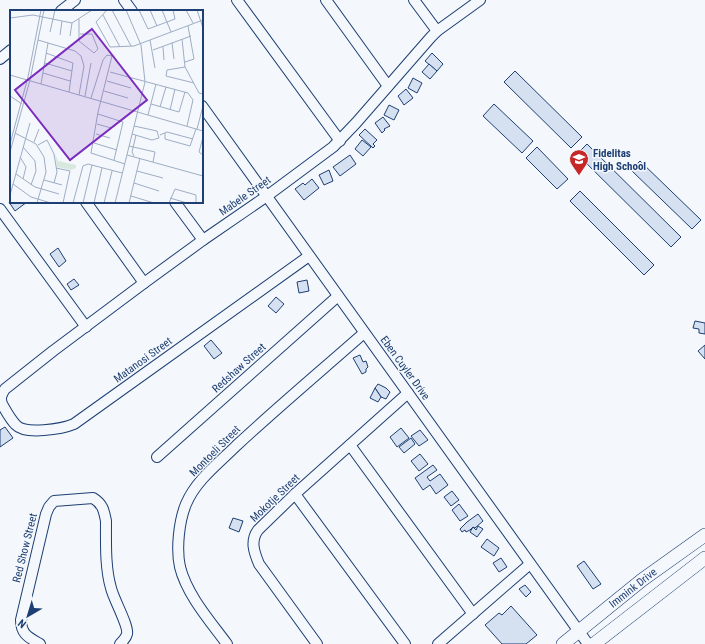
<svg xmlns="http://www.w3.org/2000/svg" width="705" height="644" viewBox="0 0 705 644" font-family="'Roboto Condensed',sans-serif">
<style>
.building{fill:#d5e0f0;stroke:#1d3f73}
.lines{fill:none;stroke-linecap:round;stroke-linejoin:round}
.minor-casing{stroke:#1d3f73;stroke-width:12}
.major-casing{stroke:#1d3f73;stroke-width:14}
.minor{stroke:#f4f7fb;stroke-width:10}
.major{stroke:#f4f7fb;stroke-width:13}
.labels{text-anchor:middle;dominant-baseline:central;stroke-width:3;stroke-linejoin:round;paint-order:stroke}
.poi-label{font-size:11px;font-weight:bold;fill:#1d3f73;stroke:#f4f7fb;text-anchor:start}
.street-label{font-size:11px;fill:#1d3f73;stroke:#f4f7fb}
.inset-road{fill:none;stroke:#9eadc5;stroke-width:1}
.view{fill:#7b2cbf;fill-opacity:0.15;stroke:#7b2cbf;stroke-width:2}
.inset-edge{fill:none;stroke:#1d3f73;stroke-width:2}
</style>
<rect width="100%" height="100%" fill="#f4f7fb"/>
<g class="building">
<polygon points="432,53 443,64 437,71 425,61"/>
<polygon points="429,64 437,71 430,79 422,72"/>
<polygon points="515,71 582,137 571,148 504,82"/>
<polygon points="413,78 422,83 417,93 408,88"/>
<polygon points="406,89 413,98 404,105 398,96"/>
<polygon points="494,104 533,141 522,153 483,116"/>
<polygon points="389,105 399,110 394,120 384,115"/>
<polygon points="383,117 390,126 384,129 385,130 382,133 375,123"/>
<polygon points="365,129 377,140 373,144 375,146 373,148 359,135"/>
<polygon points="362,140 371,147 363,156 355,149"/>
<polygon points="587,144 681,237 671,247 577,154"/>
<polygon points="537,147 568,179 557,189 526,158"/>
<polygon points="350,155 356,164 340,176 333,167"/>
<polygon points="640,161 701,220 692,229 631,170"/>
<polygon points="329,170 333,181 324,185 319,175"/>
<polygon points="312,179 319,188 304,200 295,189 303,183 305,185"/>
<polygon points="580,191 654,265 644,275 570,201"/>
<polygon points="11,200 11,202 27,202 15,211 9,202"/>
<polygon points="58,248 66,261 59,267 50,254"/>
<polygon points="74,279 79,285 71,290 67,284"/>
<polygon points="307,280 309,291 299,293 297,282"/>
<polygon points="276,297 284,304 276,313 268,306"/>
<polygon points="695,321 705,323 705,334 699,333 699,329 693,328"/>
<polygon points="211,340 222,353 214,359 204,346"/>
<polygon points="705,345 705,359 698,351"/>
<polygon points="360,355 363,362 366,361 368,367 366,369 366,372 362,374 353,358"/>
<polygon points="378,384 386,388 390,392 386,399 381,397 375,388"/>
<polygon points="375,388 381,397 378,402 370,398"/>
<polygon points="5,427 13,438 0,447 0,430"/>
<polygon points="401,428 409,438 397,447 390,437"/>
<polygon points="420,430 428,440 419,446 411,436"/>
<polygon points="411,438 415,444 404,453 399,447"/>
<polygon points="420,454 428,464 419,471 411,461"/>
<polygon points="433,465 437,470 427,477 430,481 440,474 448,485 436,494 430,485 423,490 415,478"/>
<polygon points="452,491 459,500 451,506 444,497"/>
<polygon points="459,504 468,516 460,521 452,510"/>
<polygon points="478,514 483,521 475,528 473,527 470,530 466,532 465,530 462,532 460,529 467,522"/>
<polygon points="233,518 243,521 239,532 229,528"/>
<polygon points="478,526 483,529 477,537 470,532 473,527 476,530"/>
<polygon points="487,539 499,548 494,556 481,547"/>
<polygon points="501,558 507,567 499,572 493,563"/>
<polygon points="584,561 601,584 593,589 577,566"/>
<polygon points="525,585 531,592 526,597 519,589"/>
<polygon points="511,606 537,635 526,644 502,644 485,625 499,613 502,615"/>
</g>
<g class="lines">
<defs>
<g id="minor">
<polyline points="124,0 132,11"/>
<polyline points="237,0 340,141"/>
<polyline points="326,0 388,86"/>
<polyline points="414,0 437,31"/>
<polyline points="61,11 75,0"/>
<polyline points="0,59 11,50"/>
<polyline points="202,106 588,644"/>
<polyline points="86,202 144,283"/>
<polyline points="175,202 203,240"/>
<polyline points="0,209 86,327"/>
<path d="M309,256L74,424C62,429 25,435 16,425C10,419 6,411 2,404C0,398 1,395 5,389L53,351L144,283L203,240L267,196L333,147L356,123L431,37L437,31L480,0"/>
<polyline points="350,445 473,614"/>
<polyline points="157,457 338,296"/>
<polyline points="295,494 405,644"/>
<path d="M40,644C28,637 21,634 21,620L46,514L49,507L54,501L93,498C103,504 104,511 106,521C106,542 105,568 111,588C113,598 129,626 127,634C126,638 123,641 120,644"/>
<path d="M227,644C210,621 187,595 180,567C176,549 179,521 186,504C196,480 219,463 237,445C278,407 322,370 364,333"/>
<path d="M317,644L259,564C254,552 250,541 258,530L295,494L408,393"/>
<polyline points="438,644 530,564"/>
</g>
<g id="major">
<polyline points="563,644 642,580 705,535"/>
<polyline points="594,644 705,558"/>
</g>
</defs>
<use href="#minor" class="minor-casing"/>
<use href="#major" class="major-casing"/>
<use href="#minor" class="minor"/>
<use href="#major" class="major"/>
</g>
<defs>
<symbol id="school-pin" viewBox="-11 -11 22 30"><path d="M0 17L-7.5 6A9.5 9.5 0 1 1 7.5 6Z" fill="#c62828" stroke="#f4f7fb"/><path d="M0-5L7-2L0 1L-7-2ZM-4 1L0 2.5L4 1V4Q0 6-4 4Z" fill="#fff"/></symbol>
</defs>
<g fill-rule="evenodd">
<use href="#school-pin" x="568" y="148" width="22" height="30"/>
</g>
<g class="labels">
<g class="poi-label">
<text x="593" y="153">Fidelitas<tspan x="593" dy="13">High School</tspan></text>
</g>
<g class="street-label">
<text transform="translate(245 196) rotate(-35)">Mabele Street</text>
<text transform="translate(143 360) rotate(-36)">Matanosi Street</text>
<text transform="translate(239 368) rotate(-42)">Redshaw Street</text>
<text transform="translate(405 368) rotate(54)">Eben Cuyler Drive</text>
<text transform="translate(215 451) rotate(-45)">Montoeli Street</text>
<text transform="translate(275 498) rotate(-44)">Mokotje Street</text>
<text transform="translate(25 548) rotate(-76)">Red Show Street</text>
<text transform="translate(633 588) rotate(-38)">Immink Drive</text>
</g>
</g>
<g transform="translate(10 10)">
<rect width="193" height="193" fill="#f4f7fb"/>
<path d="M45,144L48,151L66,155V158L61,160L47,157Z" fill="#d7e8df"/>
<path class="inset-road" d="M97,0L86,12L100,37L124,36L193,10M102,0L121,36M129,0L138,19L165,9L163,0M140,0L147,16M152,0L161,22M176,0L183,13M187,0L193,18M93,5L110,37M0,8L23,5L62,13L82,0M69,9V31L84,43L88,39L82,24H70M40,22L45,0M50,25L52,11M60,26L62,13M172,29L175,57L189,83L193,84M28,30L65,41L71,46L74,56L69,85M140,30L145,58M162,33L164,49M153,37L154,50M143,40L181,26M36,43L63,53L59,82M175,52L184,49L178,16M35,53L62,61M175,57L157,60L156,66L184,73M100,62L178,83L183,90L177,116M33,63L60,71M0,65L193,121M97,71L121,78M31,74L38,33M94,81L118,88M0,86L12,94M75,86L81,53M81,88L93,50L97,45L102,46L88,102L81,143L115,154M141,94L169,102L175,82M150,97L156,77M160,100L165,79M88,104L113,112L104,150M138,105L146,74M87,114L101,118M187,119L193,96M5,123L26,134L34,147L36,162L27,193M155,123V129L180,136L186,119M86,124L100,128M122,124L142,130L149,128L147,121L124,116M150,125L157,122L183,129M193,127L189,142L193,145M24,132L29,119M84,133L107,140M0,134L18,67L31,0M28,135L37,130L44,144L47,162L44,173M119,136L145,142L143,152M13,137L25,151L26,161L21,175M0,142L20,70L34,0M117,145L193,166M124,146L122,142L126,125M10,147L16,157L13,169M46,158L60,161L53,193M127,161L153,168M6,164L25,177L49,184M34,170L52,175M124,173L149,181M3,174L21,187L41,193M0,185L20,113M121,186L144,193M160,188L177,193M63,193L73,156L78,154L112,163M73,193L82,155M84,193L92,158M94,193L102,161M105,193L135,72L131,35L116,0M119,193L130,148M159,193L165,179L186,185V193"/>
<path class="view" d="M82,19L137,90L60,150L5,80Z"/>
<rect width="193" height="193" class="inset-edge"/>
</g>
<g transform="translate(28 616) rotate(218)" stroke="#f4f7fb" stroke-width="3" paint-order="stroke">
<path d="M0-3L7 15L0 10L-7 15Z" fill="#1d3f73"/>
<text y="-6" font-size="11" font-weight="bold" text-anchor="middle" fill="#1d3f73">N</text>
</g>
</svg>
